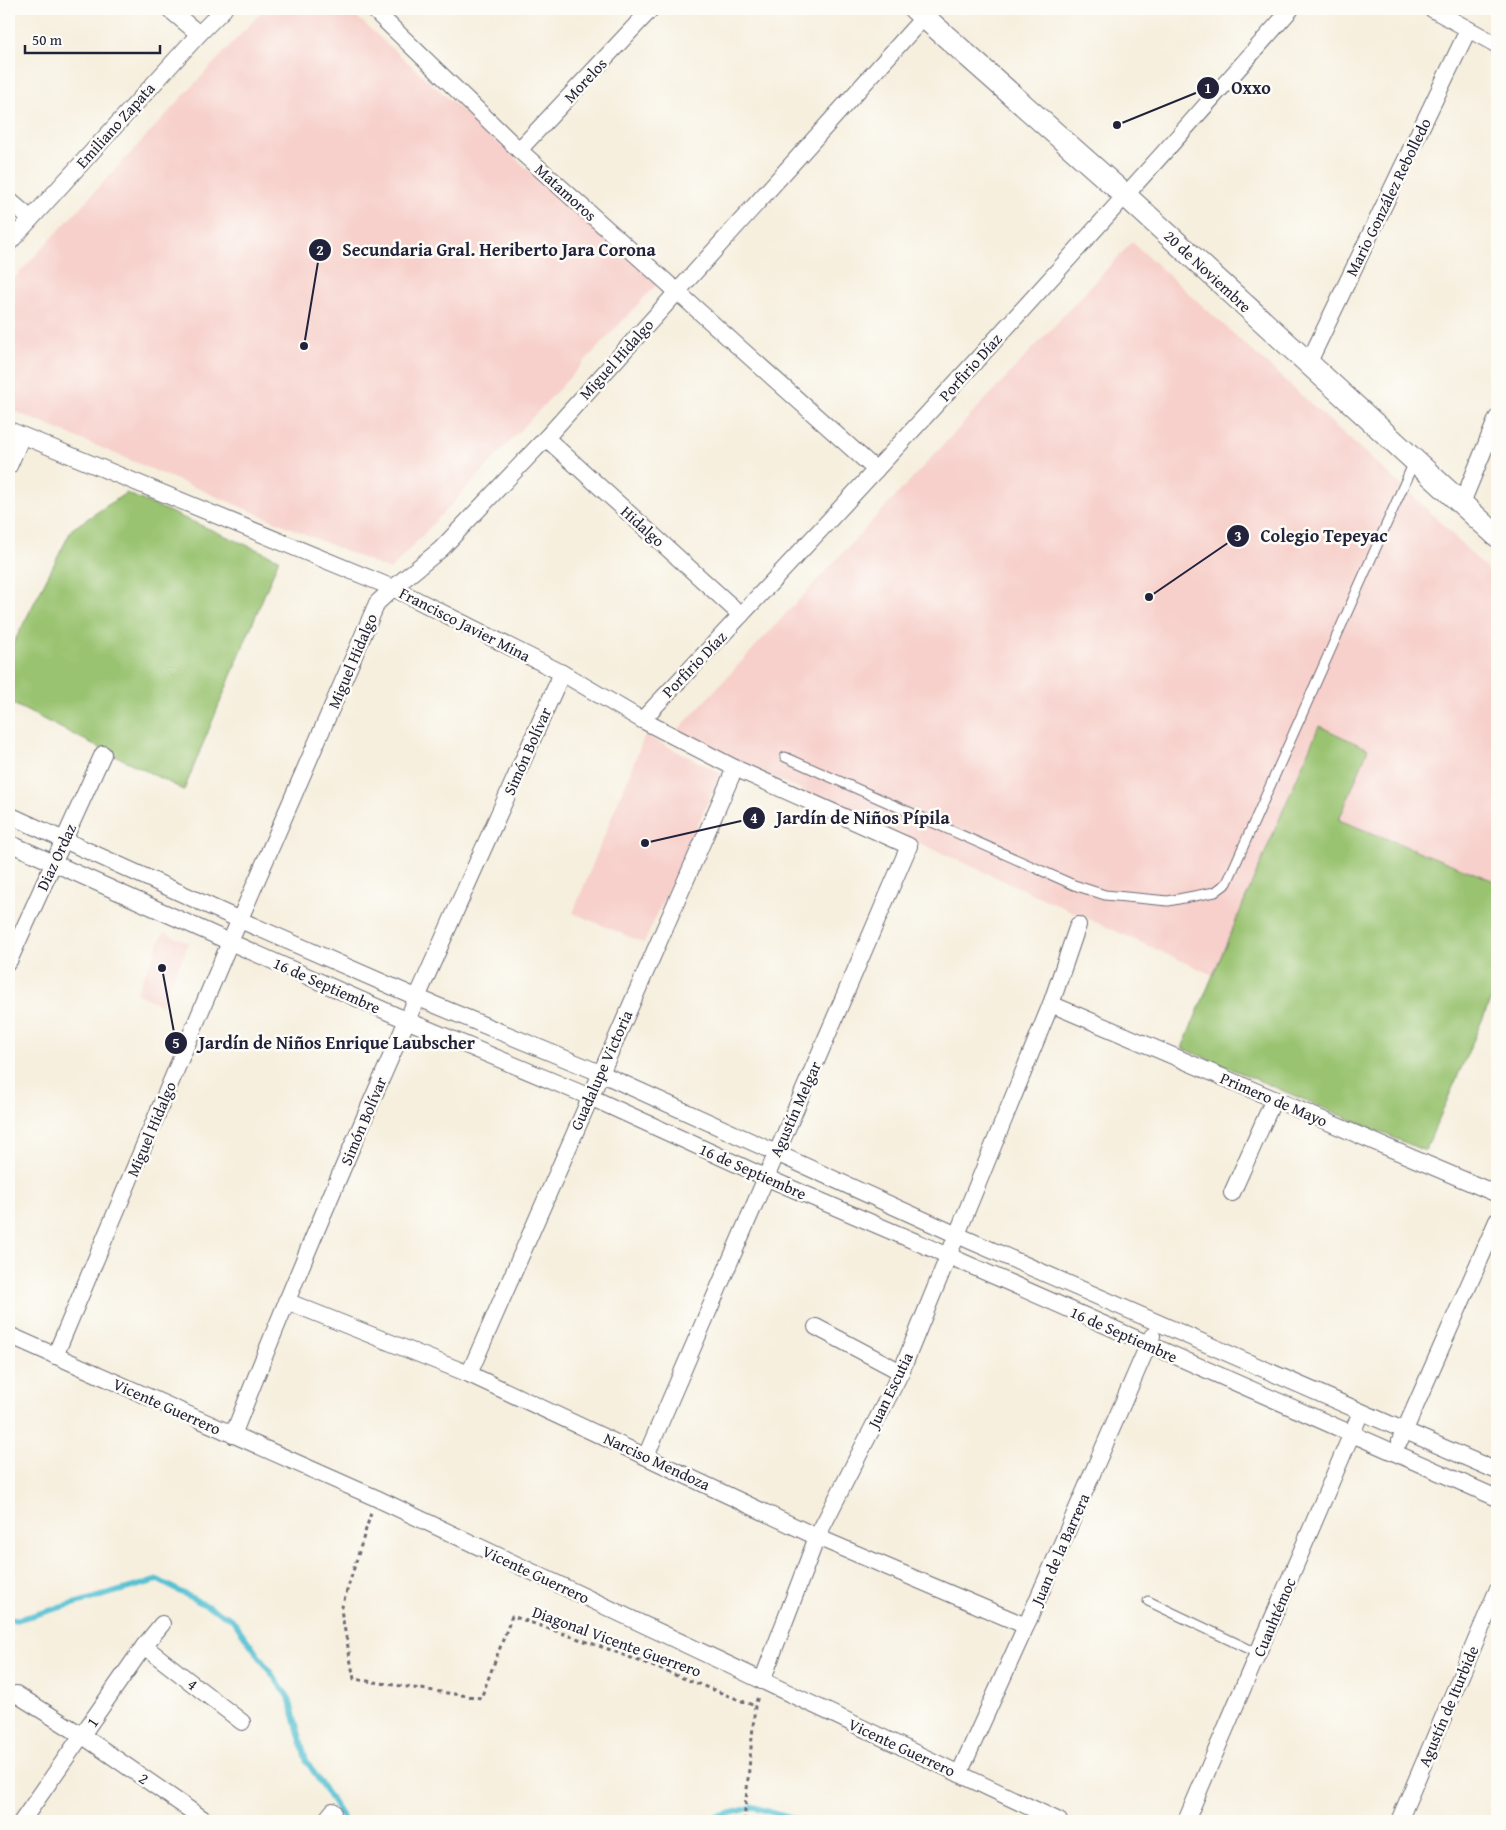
<svg xmlns="http://www.w3.org/2000/svg" width="1506" height="1830" viewBox="0 0 1506 1830" font-family="'Gentium Book Plus',serif">
<style>
.built{fill:#f7d0cb}
.green{fill:#99c370;stroke:#5e7256}
.lines{fill:none;stroke-linecap:round;stroke-linejoin:round}
.stream{stroke:#57c1d3;stroke-width:5.5}
.service-casing{stroke:#6c6a74;stroke-width:11}
.minor-casing{stroke:#6c6a74;stroke-width:18}
.secondary-casing{stroke:#6c6a74;stroke-width:24}
.path{stroke:#6c6a74;stroke-width:3;stroke-dasharray:4 4;stroke-linecap:butt}
.service{stroke:#fff;stroke-width:9}
.minor{stroke:#fff;stroke-width:16}
.secondary{stroke:#fff;stroke-width:22}
.labels{text-anchor:middle;dominant-baseline:central;stroke-width:5;stroke-linejoin:round;paint-order:stroke}
.street-label{font-size:16px;fill:#22223b;stroke:#fdfcf7}
.leader{fill:none;stroke:#22223b;stroke-width:2}
.callout-dot{fill:#22223b;stroke:#fdfcf7;stroke-width:2}
.mark-label{font-size:15px;text-anchor:middle;font-weight:bold;fill:#fff}
.callout-label{font-size:18px;text-anchor:middle;font-weight:bold;fill:#22223b;stroke:#fdfcf7;stroke-width:5;stroke-linejoin:round;paint-order:stroke}
</style>
<rect width="100%" height="100%" fill="#fdfcf7"/>
<filter id="ink" filterUnits="userSpaceOnUse"><feTurbulence type="fractalNoise" baseFrequency=".02" numOctaves="2"/><feDisplacementMap in="SourceGraphic" scale="10" xChannelSelector="R" yChannelSelector="G"/><feConvolveMatrix kernelMatrix="1 2 1 2 8 2 1 2 1" color-interpolation-filters="sRGB"/></filter>
<filter id="wash" filterUnits="userSpaceOnUse"><feTurbulence type="fractalNoise" baseFrequency=".0096" numOctaves="4" result="noise"/><feDisplacementMap in="SourceGraphic" scale="20" xChannelSelector="R" yChannelSelector="G"/><feGaussianBlur stdDeviation="1.12" result="paint"/><feColorMatrix in="noise" values="0 0 0 0 0 0 0 0 0 0 0 0 0 0 0 0 0 1.4 0 .05"/><feComposite in="paint" operator="in"/></filter>
<g filter="url(#wash)">
<rect width="100%" height="100%" fill="#f6efde"/>
<g class="built">
<polygon points="264,9 348,9 657,284 390,570 9,409 9,284"/>
<polygon points="1132,242 1426,508 1497,579 1497,882 1339,820 1368,749 1319,726 1213,975 675,733"/>
<polygon points="645,735 721,773 644,943 573,913"/>
<polygon points="164,932 189,943 161,1005 136,993"/>
</g>
<g class="green">
<polygon points="126,493 279,559 184,790 9,702 9,652 72,529"/>
<polygon points="1319,726 1368,749 1339,820 1497,882 1497,986 1425,1151 1182,1048"/>
</g>
<g class="lines">
<g class="stream">
<polyline points="9,1619 16,1620 158,1580 232,1619 289,1698 306,1760 345,1821"/>
<polyline points="702,1821 754,1807 800,1821"/>
</g>
</g>
</g>
<g filter="url(#ink)">
<g class="lines">
<defs>
<g id="service">
<polyline points="785,757 1074,885 1105,895 1168,901 1215,892 1227,883 1414,462"/>
<polyline points="1148,1601 1259,1654"/>
</g>
<g id="minor">
<polyline points="169,9 199,34"/>
<polyline points="373,9 519,150 876,470"/>
<polyline points="1432,9 1497,45"/>
<polyline points="519,150 651,9"/>
<polyline points="9,200 30,218"/>
<polyline points="9,243 199,34 224,9"/>
<polyline points="1308,364 1468,30"/>
<polyline points="9,430 393,588 562,673 642,720 735,768 909,846 646,1456"/>
<polyline points="546,438 741,615"/>
<polyline points="9,466 22,436"/>
<polyline points="1462,503 1497,418"/>
<path d="M642,720C863,487 1079,250 1291,9"/>
<polyline points="9,815 240,920 416,997 600,1073 957,1235 1497,1471"/>
<polyline points="9,843 230,942 406,1020 590,1097 765,1177 949,1256 1497,1498"/>
<polyline points="9,961 103,754"/>
<polyline points="1051,1004 1497,1194"/>
<polyline points="1232,1193 1274,1099"/>
<polyline points="286,1301 469,1374 817,1537 1026,1626"/>
<polyline points="816,1327 901,1372"/>
<polyline points="9,1335 376,1498 1059,1821"/>
<polyline points="55,1356 230,942 377,603 393,588 441,549 546,438 931,9"/>
<polyline points="469,1374 735,768"/>
<path d="M233,1435C334,1177 449,926 562,673"/>
<polyline points="1400,1441 1497,1221"/>
<polyline points="144,1646 242,1722"/>
<polyline points="762,1681 817,1537 901,1372 1051,1004 1078,925"/>
<polyline points="16,1694 83,1736 206,1821"/>
<polyline points="959,1774 1026,1626 1152,1336"/>
<polyline points="22,1821 144,1646 162,1624"/>
<polyline points="325,1821 333,1811"/>
<polyline points="1186,1821 1361,1412"/>
<polyline points="1399,1821 1497,1591"/>
</g>
<polyline id="secondary" points="915,9 1126,196 1497,536"/>
</defs>
<use href="#service" class="service-casing"/>
<use href="#minor" class="minor-casing"/>
<use href="#secondary" class="secondary-casing"/>
<g class="path">
<polyline points="371,1513 341,1610 354,1679 481,1698 512,1616 608,1649 755,1706"/>
<polyline points="744,1821 755,1706 758,1696"/>
</g>
<use href="#service" class="service"/>
<use href="#minor" class="minor"/>
<use href="#secondary" class="secondary"/>
</g>
</g>
<g class="labels">
<g class="street-label">
<text transform="translate(585 80) rotate(-47)">Morelos</text>
<text transform="translate(115 125) rotate(-48)">Emiliano Zapata</text>
<text transform="translate(566 192) rotate(42)">Matamoros</text>
<text transform="translate(1388 197) rotate(-64)">Mario González Rebolledo</text>
<text transform="translate(1208 271) rotate(43)">20 de Noviembre</text>
<text transform="translate(616 359) rotate(-48)">Miguel Hidalgo</text>
<text transform="translate(970 367) rotate(-48)">Porfirio Díaz</text>
<text transform="translate(643 526) rotate(42)">Hidalgo</text>
<text transform="translate(465 624) rotate(27)">Francisco Javier Mina</text>
<text transform="translate(352 661) rotate(-67)">Miguel Hidalgo</text>
<text transform="translate(694 664) rotate(-46)">Porfirio Díaz</text>
<text transform="translate(527 751) rotate(-66)">Simón Bolívar</text>
<text transform="translate(56 857) rotate(-65)">Diaz Ordaz</text>
<text transform="translate(327 985) rotate(24)">16 de Septiembre</text>
<text transform="translate(601 1070) rotate(-66)">Guadalupe Victoria</text>
<text transform="translate(1274 1099) rotate(23)">Primero de Mayo</text>
<text transform="translate(795 1109) rotate(-66)">Agustín Melgar</text>
<text transform="translate(363 1121) rotate(-67)">Simón Bolívar</text>
<text transform="translate(151 1129) rotate(-67)">Miguel Hidalgo</text>
<text transform="translate(753 1171) rotate(24)">16 de Septiembre</text>
<text transform="translate(1124 1334) rotate(24)">16 de Septiembre</text>
<text transform="translate(890 1390) rotate(-64)">Juan Escutia</text>
<text transform="translate(167 1406) rotate(24)">Vicente Guerrero</text>
<text transform="translate(657 1461) rotate(25)">Narciso Mendoza</text>
<text transform="translate(1060 1549) rotate(-66)">Juan de la Barrera</text>
<text transform="translate(536 1574) rotate(25)">Vicente Guerrero</text>
<text transform="translate(1274 1617) rotate(-67)">Cuauhtémoc</text>
<text transform="translate(617 1641) rotate(20)">Diagonal Vicente Guerrero</text>
<text transform="translate(193 1684) rotate(38)">4</text>
<text transform="translate(1448 1706) rotate(-67)">Agustín de Iturbide</text>
<text transform="translate(92 1722) rotate(-56)">1</text>
<text transform="translate(902 1747) rotate(25)">Vicente Guerrero</text>
<text transform="translate(144 1778) rotate(35)">2</text>
</g>
</g>
<path class="leader" d="M1117 125L1208 88M304 346L320 250M1149 597L1238 536M645 843L754 818M162 968L176 1043"/>
<g class="callout-dot">
<circle cx="1117" cy="125" r="5"/>
<circle cx="304" cy="346" r="5"/>
<circle cx="1149" cy="597" r="5"/>
<circle cx="645" cy="843" r="5"/>
<circle cx="162" cy="968" r="5"/>
<circle cx="1208" cy="88" r="12"/>
<circle cx="320" cy="250" r="12"/>
<circle cx="1238" cy="536" r="12"/>
<circle cx="754" cy="818" r="12"/>
<circle cx="176" cy="1043" r="12"/>
</g>
<g class="mark-label">
<text x="1208" y="93">1</text>
<text x="320" y="255">2</text>
<text x="1238" y="541">3</text>
<text x="754" y="823">4</text>
<text x="176" y="1048">5</text>
</g>
<g class="callout-label">
<text x="1251" y="94">Oxxo</text>
<text x="499" y="256">Secundaria Gral. Heriberto Jara Corona</text>
<text x="1324" y="542">Colegio Tepeyac</text>
<text x="863" y="824">Jardín de Niños Pípila</text>
<text x="337" y="1049">Jardín de Niños Enrique Laubscher</text>
</g>
<rect width="1506" height="1830" fill="none" stroke="#fdfcf7" stroke-width="30"/>
<path d="M25 45v8h135v-8" fill="none" stroke="#22223b" stroke-width="2.5"/>
<text x="32" y="45" font-size="15" fill="#22223b" stroke="#fdfcf7" stroke-width="4" paint-order="stroke">50 m</text>
</svg>
